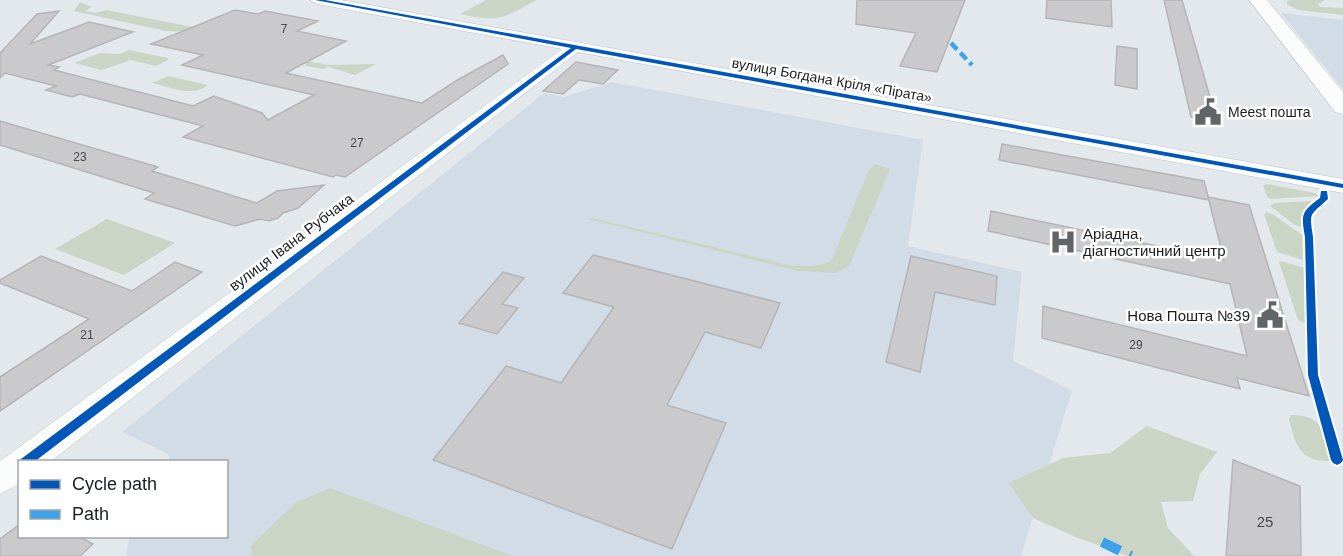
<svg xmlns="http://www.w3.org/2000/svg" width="1343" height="556" viewBox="0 0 1343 556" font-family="Helvetica,sans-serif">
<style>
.built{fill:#d2dce6}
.green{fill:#cad5c6}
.building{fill:#cacacc;stroke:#b5b5b7;stroke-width:1.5}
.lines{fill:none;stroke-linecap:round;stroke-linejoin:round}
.minor-casing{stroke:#bdc1c4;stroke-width:1}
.major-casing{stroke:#bdc1c4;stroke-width:1}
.minor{fill:#fbfcfc;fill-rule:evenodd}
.major{fill:#fbfcfc;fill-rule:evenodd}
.quiet-far1{stroke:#3da2ea;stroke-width:4.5;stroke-dasharray:9 4.5;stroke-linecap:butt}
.quiet{stroke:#3da2ea;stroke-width:10;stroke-dasharray:20 10;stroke-linecap:butt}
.cycleway-casing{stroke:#fff;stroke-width:4}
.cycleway{fill:#0057b8;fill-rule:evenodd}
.labels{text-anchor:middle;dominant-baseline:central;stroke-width:5;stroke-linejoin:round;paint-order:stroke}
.number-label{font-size:12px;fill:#46494c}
.far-street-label{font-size:14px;fill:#1a1e21;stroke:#fff}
.far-poi-label{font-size:14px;fill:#1a1e21;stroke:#fff;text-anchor:start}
.poi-label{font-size:15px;fill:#1a1e21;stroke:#fff;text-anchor:start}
.street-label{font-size:15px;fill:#1a1e21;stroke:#fff}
.near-number-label{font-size:15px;fill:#46494c}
</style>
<rect width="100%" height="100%" fill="#e3e8ed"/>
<g class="built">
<polygon points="1281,13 1343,20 1343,89"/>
<polygon points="612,82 923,140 908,246 1022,272 1013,361 1072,391 1021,556 126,556 130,537 226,536 226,462 170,461 168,454 122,432 544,93 564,97"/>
</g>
<g class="green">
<path d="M486,0H537C502,18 501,23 460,14Z"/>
<polygon points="1291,0 1325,0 1318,4 1320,7 1343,8 1343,15 1298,10 1287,4 1287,1"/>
<polygon points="80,2 92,7 85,11 96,13 106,10 193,27 189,32 166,31 74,11"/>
<polygon points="129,50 168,58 168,60 156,66 131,60 102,70 74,63 100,53 120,54"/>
<polygon points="308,61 328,65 376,64 355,75 328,67 323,69 305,66"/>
<path d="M168,76L208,85C192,98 170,87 152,83Z"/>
<polygon points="876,164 890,169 849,266 836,273 798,271 588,219 592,218 793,266 812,266 827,263 832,259 869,170"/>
<polygon points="1267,184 1315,193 1319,196 1271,199 1267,197 1263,185"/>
<polygon points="1311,201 1312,204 1303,212 1302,227 1295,225 1270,206 1275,203"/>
<polygon points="1266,212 1274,215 1302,235 1303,260 1277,252 1264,214"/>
<polygon points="107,219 175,243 124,275 55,249"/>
<polygon points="1281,261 1304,268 1305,323 1298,320 1279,262"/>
<path d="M1291,415C1324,414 1325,436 1333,461C1299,462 1296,446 1289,419Z"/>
<polygon points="1147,426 1217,452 1200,474 1193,501 1161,502 1168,528 1194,556 1128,556 1078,538 1033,518 1009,483 1063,458 1110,453"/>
<polygon points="330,488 513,556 253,556 251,546 295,503"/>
</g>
<g class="building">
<polygon points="857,0 965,0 937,72 900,66 916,33 856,24"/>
<polygon points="1047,0 1111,0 1112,27 1046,18"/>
<polygon points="1164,0 1182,0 1217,121 1191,117"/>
<polygon points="235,10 258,14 265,11 318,21 297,31 346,41 286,73 422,103 459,79 503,55 508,64 345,177 336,175 333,177 183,137 203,126 80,94 72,97 46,90 56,86 5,73 0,78 0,53 37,14 59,11 30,44 89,22 133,32 48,65 59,67 54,70 193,106 214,96 262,113 268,120 314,95 182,65 203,55 151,44"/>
<polygon points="1117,46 1137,49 1137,89 1115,85"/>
<polygon points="576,62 618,70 603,84 579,80 563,94 543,91"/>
<polygon points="0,121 158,167 152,171 257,203 277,191 324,185 298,208 283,213 278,218 269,221 260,219 235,226 145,199 154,193 0,145"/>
<polygon points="1002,144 1204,181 1209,200 999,160"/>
<polygon points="1208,197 1249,205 1309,396 1237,378 1240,389 1042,338 1043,306 1247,356 1230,284 988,231 991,211 1224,260"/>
<polygon points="593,255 780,303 761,348 705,332 667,405 726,423 672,549 433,460 506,366 561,383 614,307 563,293"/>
<polygon points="41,256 132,291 175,262 202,272 0,411 0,377 89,319 0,283 0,280"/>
<polygon points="911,256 997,276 995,305 935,292 920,372 886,362"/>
<polygon points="503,272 524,278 502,304 518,308 497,334 459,323"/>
<polygon points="1233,460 1300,486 1301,556 1226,556"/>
<polygon points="20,524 20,537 80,537 93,544 80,556 0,556 0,539"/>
</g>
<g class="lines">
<defs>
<polygon id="minor" points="310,0 341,0 1343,179 1343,193 578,52 50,462 20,462 20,484 0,494 0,461 562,49 317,4"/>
<polygon id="major" points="1249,0 1267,0 1343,92 1343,114 1335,112"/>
</defs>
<use href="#minor" class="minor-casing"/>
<use href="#major" class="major-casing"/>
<use href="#minor" class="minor"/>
<use href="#major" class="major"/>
<polyline class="quiet-far1" points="951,43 972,65"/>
<polyline class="quiet" points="1102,542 1131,556"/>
<defs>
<g id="cycleway">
<polygon points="315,0 325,0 1343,184 1343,188 576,49 34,462 20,462 20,463 19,462 21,459 571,48"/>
<path d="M1321,191H1327L1328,199C1310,216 1309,211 1313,237L1318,375L1343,460L1341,463L1337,465L1333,463L1331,460L1308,375L1305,237C1301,214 1301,212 1320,198Z"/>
</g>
</defs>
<use href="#cycleway" class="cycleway-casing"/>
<use href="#cycleway" class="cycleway"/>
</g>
<defs>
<symbol id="civic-bare" viewBox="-9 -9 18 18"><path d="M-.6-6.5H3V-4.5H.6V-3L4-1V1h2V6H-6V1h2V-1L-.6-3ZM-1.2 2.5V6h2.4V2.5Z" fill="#606568" stroke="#fff" stroke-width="2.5" paint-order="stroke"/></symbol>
<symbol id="hospital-bare" viewBox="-9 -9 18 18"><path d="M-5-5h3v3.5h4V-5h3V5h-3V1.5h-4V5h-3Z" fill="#606568" stroke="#fff" stroke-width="2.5" paint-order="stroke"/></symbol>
</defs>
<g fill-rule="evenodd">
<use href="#civic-bare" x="1189" y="93" width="38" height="38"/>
<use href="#hospital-bare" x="1044" y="223" width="38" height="38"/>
<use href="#civic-bare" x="1251" y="296" width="38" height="38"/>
</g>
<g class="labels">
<g class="number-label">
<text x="284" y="29">7</text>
<text x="357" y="143">27</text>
<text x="80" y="157">23</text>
<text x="87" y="335">21</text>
<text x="1136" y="345">29</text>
</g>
<g class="far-street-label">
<text transform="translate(832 80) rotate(10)">вулиця Богдана Кріля «Пірата»</text>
</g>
<g class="far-poi-label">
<text x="1228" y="112">Meest пошта</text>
</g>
<g class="poi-label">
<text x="1083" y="233">Аріадна,<tspan x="1083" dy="17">діагностичний центр</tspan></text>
<text x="1250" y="315" text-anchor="end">Нова Пошта №39</text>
</g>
<g class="street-label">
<text transform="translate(291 242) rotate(-37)">вулиця Івана Рубчака</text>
</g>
<g class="near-number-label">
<text x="1265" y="521">25</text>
</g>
</g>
<rect x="18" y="460" width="210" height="78" fill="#ffffff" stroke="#a3a5a6" stroke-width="1.5"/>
<rect x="30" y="480" width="30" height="9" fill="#0057b8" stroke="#a3a5a6" stroke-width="1.5"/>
<text x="72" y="490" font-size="18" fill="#1a1e21">Cycle path</text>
<rect x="30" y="510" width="30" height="9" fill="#3da2ea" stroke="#a3a5a6" stroke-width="1.5"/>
<text x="72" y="520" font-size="18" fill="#1a1e21">Path</text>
</svg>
